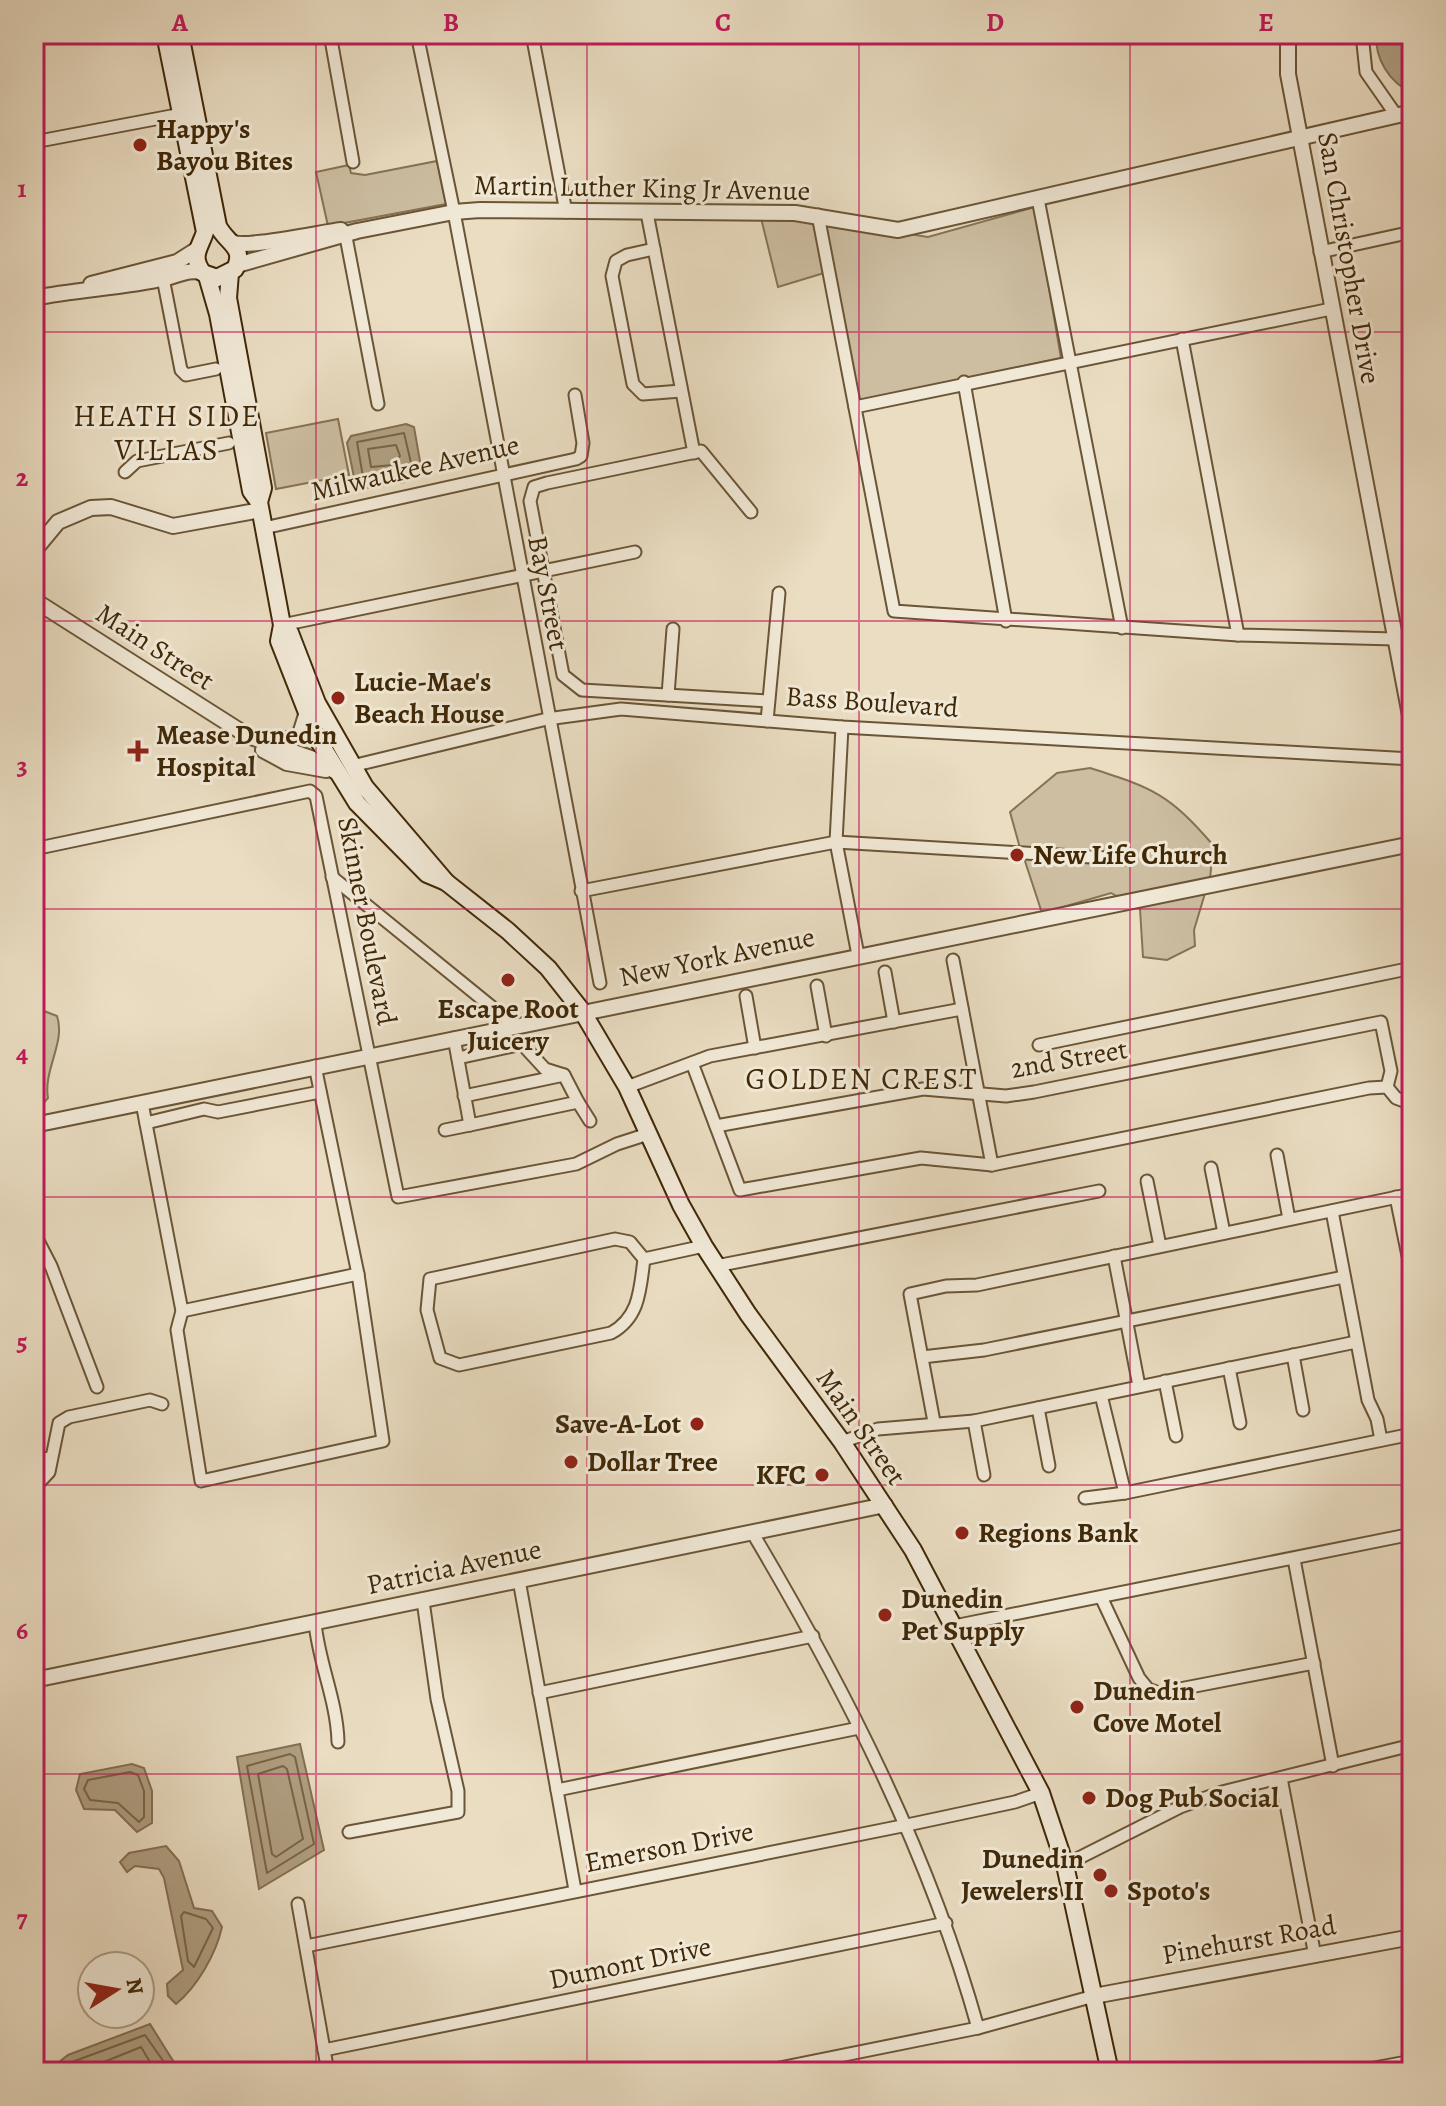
<svg xmlns="http://www.w3.org/2000/svg" width="1446" height="2106" viewBox="0 0 1446 2106" font-family="Alegreya,serif">
<style>
.green{fill:#cdbea2;stroke:#867354;stroke-width:2}
.water{fill:#b09f82;stroke:#836f51;stroke-width:2}
.lines{fill:none;stroke-linecap:round;stroke-linejoin:round}
.shore{stroke:#786444;stroke-width:2}
.minor-casing{stroke:#6a5536;stroke-width:15}
.tertiary-casing{stroke:#6a5536;stroke-width:18}
.secondary-casing{stroke:#402807;stroke-width:20}
.minor{stroke:#f1e9d7;stroke-width:11}
.tertiary{stroke:#f1e9d7;stroke-width:14}
.secondary{stroke:#f1e9d7;stroke-width:16}
.grid{fill:none;stroke:#c2185b;stroke-width:2;stroke-opacity:0.55}
.poi-dot{fill:#8f2418;stroke:#f1e9d7;stroke-width:3}
.labels{text-anchor:middle;dominant-baseline:central;stroke-width:6;stroke-linejoin:round;paint-order:stroke}
.poi-label{font-size:28px;font-weight:bold;fill:#402807;stroke:#f1e9d7;text-anchor:start}
.street-label{font-size:28px;fill:#402807;stroke:#f1e9d7}
.neighbourhood-label{font-size:30px;letter-spacing:2px;fill:#402807;stroke:#f1e9d7}
.neatline{fill:none;stroke:#c2185b;stroke-width:3}
.grid-label{font-size:26px;text-anchor:middle;font-weight:bold;fill:#c2185b}
</style>
<rect width="100%" height="100%" fill="#eaddc2"/>
<filter id="stains"><feTurbulence type="fractalNoise" baseFrequency=".0025" numOctaves="4"/><feColorMatrix values="0 0 0 0 .2 0 0 0 0 .09 0 0 0 0 .02 0 0 0 .5 -.17"/></filter>
<radialGradient id="worn" r=".72"><stop offset=".6" stop-color="#630" stop-opacity="0"/><stop offset="1" stop-color="#630" stop-opacity=".3"/></radialGradient>
<g class="green">
<polygon points="437,161 446,204 328,226 316,172 349,165 351,173 365,175"/>
<polygon points="1035,207 1061,358 859,401 824,221 928,237"/>
<polygon points="761,218 813,219 824,273 778,287"/>
<polygon points="338,419 349,475 276,489 266,433"/>
<path d="M1090,768C1153,788 1169,794 1213,845L1210,880L1120,898L1111,893L1042,913L1024,858L1130,863V855L1020,848L1010,812L1057,773Z"/>
<polygon points="1206,890 1194,930 1195,946 1167,960 1143,957 1140,909 1133,905"/>
<path d="M44,1011L57,1016C66,1042 43,1070 48,1098L35,1113L34,1014Z"/>
</g>
<g class="water">
<path d="M1376,34H1412V93C1389,82 1375,59 1376,34Z"/>
<polygon points="406,424 414,427 421,467 409,473 404,482 365,488 355,482 347,443 351,436"/>
<polygon points="300,1744 324,1850 259,1889 237,1757"/>
<polygon points="132,1764 144,1768 152,1791 152,1823 137,1832 115,1810 84,1809 76,1790 80,1774"/>
<path d="M166,1846L179,1861L194,1908L212,1911L222,1927C216,1954 197,1987 176,2004L168,1996L167,1984L183,1970L164,1878L159,1869L135,1866L127,1872L120,1862L129,1853Z"/>
<polygon points="150,2024 175,2064 174,2072 62,2072 59,2062 68,2055"/>
</g>
<g class="lines">
<g class="shore">
<polygon points="404,433 411,463 398,475 363,477 357,442"/>
<polygon points="396,445 400,456 393,465 371,467 368,449"/>
<polygon points="290,1754 295,1757 314,1844 267,1873 247,1766"/>
<polygon points="283,1766 287,1769 303,1839 276,1857 272,1854 258,1774"/>
<polygon points="130,1772 138,1775 144,1791 144,1817 139,1822 118,1803 90,1800 84,1789 88,1780"/>
<polygon points="184,1912 206,1919 213,1928 194,1967 188,1961 181,1916"/>
<polyline points="69,2072 72,2062 145,2035 166,2065 167,2072"/>
<polyline points="79,2072 141,2047 156,2072"/>
</g>
<defs>
<g id="minor">
<polyline points="330,34 353,162"/>
<polyline points="417,34 454,212 600,983"/>
<polyline points="532,34 566,212"/>
<polyline points="1362,34 1366,72 1396,115"/>
<polyline points="34,142 187,113"/>
<polyline points="1038,199 1122,628"/>
<polyline points="647,213 694,453"/>
<polyline points="818,215 894,611 1238,635 1395,639"/>
<polyline points="346,237 378,404"/>
<polyline points="654,249 627,255 616,261 612,276 633,384 643,394 681,391"/>
<polyline points="1320,252 1412,232"/>
<polyline points="163,278 181,370 186,375 216,369"/>
<polyline points="1182,339 1238,635"/>
<polyline points="1412,364 1412,366"/>
<polyline points="964,382 1006,621"/>
<polyline points="855,407 1331,309"/>
<polyline points="125,472 137,461 229,443"/>
<polyline points="751,512 701,451 547,483 534,487 530,501 563,675 582,690 768,701"/>
<polyline points="264,528 576,459 581,456 583,443 575,395"/>
<polyline points="282,625 635,552"/>
<polyline points="668,695 673,629"/>
<polyline points="767,721 779,593"/>
<polyline points="842,727 836,842 858,955"/>
<polyline points="352,766 547,719 621,709 842,727 1412,759"/>
<polyline points="34,849 310,791 316,796 398,1197 576,1164 617,1144 648,1134"/>
<polyline points="332,877 514,1025"/>
<polyline points="581,891 836,842 1125,859"/>
<polyline points="953,960 992,1165"/>
<polyline points="885,972 894,1022"/>
<polyline points="817,986 826,1036"/>
<polyline points="746,996 755,1048"/>
<polyline points="454,1038 470,1125 578,1102 564,1075 464,1096"/>
<polyline points="1039,1045 1412,968"/>
<polyline points="458,1058 522,1044 545,1069 564,1075"/>
<polyline points="692,1063 740,1190 921,1158 992,1165 1369,1088 1387,1087 1396,1098 1412,1104"/>
<polyline points="627,1087 710,1056 962,1009"/>
<polyline points="578,1102 590,1121"/>
<polyline points="142,1103 182,1311 177,1330 201,1481 383,1441 358,1274 315,1066"/>
<polyline points="146,1123 204,1109 218,1112 320,1092"/>
<polyline points="716,1126 923,1089 1006,1096 1034,1092 1381,1022 1391,1071 1387,1087"/>
<polyline points="445,1130 470,1125"/>
<polyline points="1277,1155 1289,1219"/>
<polyline points="1211,1168 1224,1233"/>
<polyline points="1147,1181 1160,1246"/>
<polyline points="1396,1197 1408,1256"/>
<polyline points="1332,1211 1368,1400 1377,1419 1381,1440"/>
<polyline points="34,1233 51,1266 97,1387"/>
<path d="M615,1239L630,1242L644,1259C640,1289 640,1317 611,1333L459,1365L440,1358L427,1310L430,1279Z"/>
<polyline points="1114,1256 1139,1386"/>
<polyline points="644,1259 704,1246"/>
<polyline points="716,1266 1099,1191"/>
<polyline points="182,1311 358,1274"/>
<polyline points="1293,1355 1303,1410"/>
<polyline points="922,1357 984,1350 1344,1277"/>
<polyline points="1229,1368 1240,1423"/>
<polyline points="1165,1381 1176,1436"/>
<polyline points="1101,1395 1125,1493"/>
<polyline points="1038,1408 1049,1466"/>
<polyline points="974,1421 984,1475"/>
<polyline points="934,1422 910,1294 946,1286 977,1285 1412,1194"/>
<polyline points="842,1442 878,1429 974,1421 1356,1342"/>
<polyline points="34,1460 51,1458"/>
<polyline points="34,1488 49,1472 59,1423 69,1417 150,1400 162,1404"/>
<polyline points="1085,1498 1125,1493 1412,1434"/>
<path d="M752,1532C845,1689 929,1852 978,2028"/>
<polyline points="1294,1559 1333,1766"/>
<polyline points="519,1580 575,1890"/>
<polyline points="1102,1599 1139,1678 1148,1689 1159,1693 1314,1663"/>
<path d="M315,1623C319,1664 337,1701 338,1742"/>
<polyline points="954,1626 1412,1534"/>
<polyline points="539,1693 813,1636"/>
<polyline points="1281,1778 1315,1956"/>
<polyline points="557,1790 859,1728"/>
<polyline points="349,1832 458,1812 458,1791 437,1699 423,1601"/>
<polyline points="1065,1865 1180,1807 1222,1792 1412,1745"/>
<polyline points="298,1904 328,2072"/>
<polyline points="1407,1938 1412,1961"/>
<polyline points="306,1946 907,1825 1015,1802 1041,1793"/>
<polyline points="324,2050 946,1923"/>
<polyline points="760,2072 978,2028 1094,1996"/>
<polyline points="1353,2072 1412,2061"/>
</g>
<g id="tertiary">
<polyline points="1288,34 1288,74 1412,726"/>
<path d="M234,243C249,248 319,233 341,230"/>
<polyline points="237,265 357,231 454,212 480,210 795,213 898,230 1412,112"/>
<polyline points="91,284 177,262 196,250"/>
<path d="M34,298C78,289 122,288 166,278C178,275 191,268 203,273"/>
<polyline points="34,551 58,522 91,508 111,507 173,526 261,510"/>
<polyline points="34,600 248,736 311,758 336,772"/>
<polyline points="271,740 294,739 300,734 306,715"/>
<polyline points="263,750 287,763 326,770"/>
<polyline points="34,1125 1412,844"/>
<polyline points="34,1680 885,1505"/>
<polyline points="1094,1996 1412,1937"/>
</g>
<g id="secondary">
<path d="M165,34L205,232C200,248 190,256 203,273L217,278L235,269C246,247 226,243 218,226L180,34"/>
<polyline points="230,273 228,298 263,488 259,502 282,625 279,641 317,738 357,803 427,874 446,882 508,931 548,968 582,1011 627,1087 681,1205 704,1246 748,1314 842,1442 913,1550 1041,1793 1065,1865 1110,2072"/>
<polyline points="207,276 218,314 251,491 259,502"/>
<polyline points="282,625 290,633 317,703 365,787 446,882"/>
</g>
</defs>
<use href="#minor" class="minor-casing"/>
<use href="#tertiary" class="tertiary-casing"/>
<use href="#secondary" class="secondary-casing"/>
<use href="#minor" class="minor"/>
<use href="#tertiary" class="tertiary"/>
<use href="#secondary" class="secondary"/>
</g>
<path class="grid" d="M316,34V2072M587,34V2072M859,34V2072M1130,34V2072M34,332H1412M34,621H1412M34,909H1412M34,1197H1412M34,1485H1412M34,1774H1412"/>
<g class="poi-dot">
<circle cx="140" cy="145" r="8"/>
<circle cx="338" cy="698" r="8"/>
<path d="M134 739h8v8h8v8h-8v8h-8v-8h-8v-8h8z"/>
<circle cx="1017" cy="855" r="8"/>
<circle cx="508" cy="980" r="8"/>
<circle cx="697" cy="1424" r="8"/>
<circle cx="571" cy="1462" r="8"/>
<circle cx="822" cy="1475" r="8"/>
<circle cx="962" cy="1533" r="8"/>
<circle cx="885" cy="1615" r="8"/>
<circle cx="1077" cy="1707" r="8"/>
<circle cx="1089" cy="1798" r="8"/>
<circle cx="1100" cy="1875" r="8"/>
<circle cx="1111" cy="1891" r="8"/>
</g>
<g class="labels">
<g class="poi-label">
<text x="156" y="129">Happy's<tspan x="156" dy="32">Bayou Bites</tspan></text>
<text x="354" y="682">Lucie-Mae's<tspan x="354" dy="32">Beach House</tspan></text>
<text x="156" y="735">Mease Dunedin<tspan x="156" dy="32">Hospital</tspan></text>
<text x="1033" y="855">New Life Church</text>
<text x="508" y="1009" text-anchor="middle">Escape Root<tspan x="508" dy="32">Juicery</tspan></text>
<text x="681" y="1424" text-anchor="end">Save-A-Lot</text>
<text x="587" y="1462">Dollar Tree</text>
<text x="806" y="1475" text-anchor="end">KFC</text>
<text x="978" y="1533">Regions Bank</text>
<text x="901" y="1599">Dunedin<tspan x="901" dy="32">Pet Supply</tspan></text>
<text x="1093" y="1691">Dunedin<tspan x="1093" dy="32">Cove Motel</tspan></text>
<text x="1105" y="1798">Dog Pub Social</text>
<text x="1084" y="1859" text-anchor="end">Dunedin<tspan x="1084" dy="32">Jewelers II</tspan></text>
<text x="1127" y="1891">Spoto's</text>
</g>
<g class="street-label">
<text transform="translate(642 188) rotate(1)">Martin Luther King Jr Avenue</text>
<text transform="translate(1349 258) rotate(80)">San Christopher Drive</text>
<text transform="translate(415 468) rotate(-13)">Milwaukee Avenue</text>
<text transform="translate(548 593) rotate(79)">Bay Street</text>
<text transform="translate(155 647) rotate(33)">Main Street</text>
<text transform="translate(872 702) rotate(4)">Bass Boulevard</text>
<text transform="translate(367 921) rotate(79)">Skinner Boulevard</text>
<text transform="translate(717 957) rotate(-12)">New York Avenue</text>
<text transform="translate(1069 1059) rotate(-10)">2nd Street</text>
<text transform="translate(861 1427) rotate(55)">Main Street</text>
<text transform="translate(454 1567) rotate(-12)">Patricia Avenue</text>
<text transform="translate(669 1847) rotate(-11)">Emerson Drive</text>
<text transform="translate(1249 1940) rotate(-10)">Pinehurst Road</text>
<text transform="translate(630 1963) rotate(-12)">Dumont Drive</text>
</g>
<g class="neighbourhood-label">
<text x="167" y="416">HEATH SIDE<tspan x="167" dy="34">VILLAS</tspan></text>
<text x="862" y="1079">GOLDEN CREST</text>
</g>
</g>
<rect width="1446" height="2106" fill="none" stroke="#eaddc2" stroke-width="88"/>
<g transform="translate(116 1990) rotate(79)"><circle r="38" fill="#f1e9d7" stroke="#aa9c84" stroke-width="2"/>
<path d="M0-6L14 30L0 20L-14 30Z" fill="#8f2418"/>
<text y="-12" font-size="22" font-weight="bold" text-anchor="middle" fill="#402807">N</text>
</g>
<rect x="44" y="44" width="1358" height="2018" class="neatline"/>
<g class="grid-label">
<text x="180" y="31">A</text>
<text x="451" y="31">B</text>
<text x="723" y="31">C</text>
<text x="995" y="31">D</text>
<text x="1266" y="31">E</text>
<text x="22" y="197">1</text>
<text x="22" y="486">2</text>
<text x="22" y="774">3</text>
<text x="22" y="1062">4</text>
<text x="22" y="1350">5</text>
<text x="22" y="1639">6</text>
<text x="22" y="1927">7</text>
</g>
<rect width="100%" height="100%" filter="url(#stains)"/>
<rect width="100%" height="100%" fill="url(#worn)"/>
</svg>
